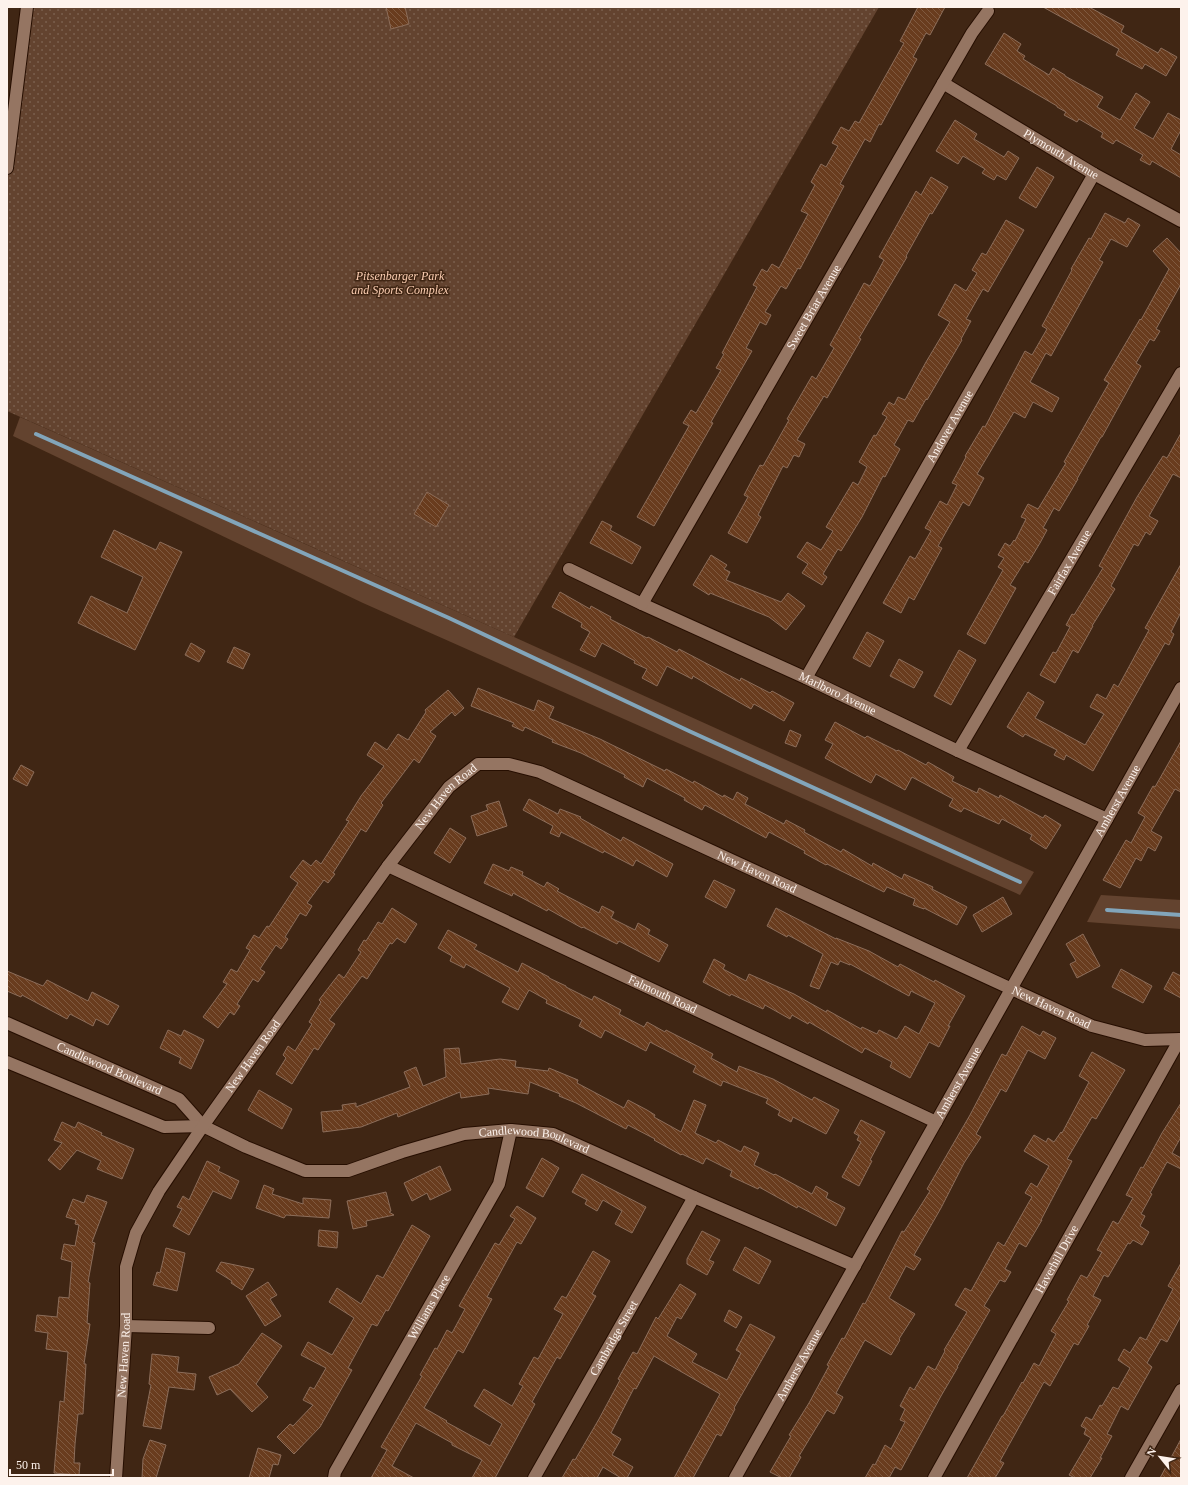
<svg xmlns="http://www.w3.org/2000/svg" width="1188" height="1485" viewBox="0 0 1188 1485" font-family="Georgia,serif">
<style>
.grass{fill:#63432f}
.park{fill:url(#park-dots)}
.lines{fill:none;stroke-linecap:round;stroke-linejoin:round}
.stream{stroke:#82a5ba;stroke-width:4}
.building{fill:url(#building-back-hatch);stroke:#8c6d5a}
.minor-casing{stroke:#260e00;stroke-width:14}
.minor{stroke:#957562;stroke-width:12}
.labels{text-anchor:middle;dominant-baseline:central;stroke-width:3;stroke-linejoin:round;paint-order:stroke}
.street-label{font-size:12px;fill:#fdf2ec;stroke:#402614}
.park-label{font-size:12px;font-style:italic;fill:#fcceb2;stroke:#402614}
</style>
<defs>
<pattern id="park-dots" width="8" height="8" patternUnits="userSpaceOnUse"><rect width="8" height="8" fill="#63432f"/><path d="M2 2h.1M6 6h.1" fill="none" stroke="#7a5f4d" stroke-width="1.8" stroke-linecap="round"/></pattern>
<pattern id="building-back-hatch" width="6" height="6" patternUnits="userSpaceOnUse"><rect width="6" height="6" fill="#693c1e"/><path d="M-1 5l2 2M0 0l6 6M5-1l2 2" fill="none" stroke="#7f593f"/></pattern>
</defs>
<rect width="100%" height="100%" fill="#402614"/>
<g class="grass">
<polygon points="20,417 514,637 1034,872 1020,895 363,603 13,436"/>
<polygon points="1101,895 1181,900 1181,929 1087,922"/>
</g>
<polygon class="park" points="27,7 879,7 514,637 7,411 7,168"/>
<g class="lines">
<g class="stream">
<polyline points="36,434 449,618 689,731 1020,882"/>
<polyline points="1107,910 1181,915"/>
</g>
</g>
<g class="building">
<polygon points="386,7 405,7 409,24 391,29"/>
<polygon points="918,7 945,7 930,35 926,33 913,57 917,59 881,125 879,124 870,142 865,139 840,184 844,186 800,269 798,268 786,289 781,286 765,312 771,315 766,325 760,322 746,348 752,351 711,422 713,423 654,526 637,517 689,426 683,423 691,410 696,413 721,370 716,368 724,354 722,353 757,287 753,285 762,269 767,272 772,264 779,268 808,214 801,211 815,185 811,182 821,164 826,167 838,146 832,143 841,127 849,131 855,121 859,123 904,43 900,41"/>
<polygon points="1043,7 1089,7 1124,26 1121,32 1158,53 1161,48 1177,57 1166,76 1145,64 1142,69 1116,55 1119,49"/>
<polygon points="1004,33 1021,44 1017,51 1025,56 1023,59 1049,75 1053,68 1065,75 1065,76 1103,97 1097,107 1120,120 1136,93 1150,102 1134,128 1153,139 1168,113 1181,120 1181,130 1171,149 1181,155 1181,178 1152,161 1150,165 1140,160 1143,155 1116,140 1113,144 1101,137 1103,133 1079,119 1077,122 1064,115 1066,112 1057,107 1057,106 985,64"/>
<polygon points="955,120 977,134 974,139 1004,157 1008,151 1019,158 1006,180 997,175 994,180 982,173 985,169 963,156 958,164 936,151"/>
<polygon points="1037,167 1054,177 1036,208 1019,198"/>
<polygon points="931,177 948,187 932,214 930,213 906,256 907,257 859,338 861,339 827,398 824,396 797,440 805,444 799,457 794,455 787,468 783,466 758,515 761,517 747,543 728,533 748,497 744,495 760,465 763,466 789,420 787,419 812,376 816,379 834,348 830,345 858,294 864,283 870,286 884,260 879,257 916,191 921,195"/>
<polygon points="1105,213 1125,223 1128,218 1140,225 1127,247 1111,239 1099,260 1103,262 1051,356 1046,353 1030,382 1059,398 1052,412 1033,402 1025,418 1014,412 977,474 984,478 969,506 963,502 938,546 942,548 914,600 909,597 901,613 883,603 910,556 915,559 931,531 925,528 940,501 947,505 957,485 952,483 966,457 965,456 983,426 985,427 1025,351 1032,355 1047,329 1042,326 1072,270 1071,269 1089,238 1091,239"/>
<polygon points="1006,220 1024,230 988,292 983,289 966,319 971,321 961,339 962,340 927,400 926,399 913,422 908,420 894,445 900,449 885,477 883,476 862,517 841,551 838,549 823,574 827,577 822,585 802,573 808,564 797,557 807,542 821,550 833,531 826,527 853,482 858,485 867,467 859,462 874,435 876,436 887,417 882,414 889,402 894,405 898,397 905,400 926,362 950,322 938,315 955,284 966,291 977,273 972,270 982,253 986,255"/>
<polygon points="1167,238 1181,253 1181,284 1156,329 1160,331 1154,341 1150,339 1136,363 1141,366 1102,437 1101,437 1077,479 1078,479 1059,511 1054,508 1043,528 1047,530 1040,543 1028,563 1025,561 1010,585 1016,588 985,644 967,634 1003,570 998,567 1004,558 998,555 1005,543 1010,546 1014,540 1015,541 1026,519 1021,517 1028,504 1038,509 1066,463 1064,462 1109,383 1104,380 1140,319 1141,320 1169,269 1153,251"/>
<polygon points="1181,433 1181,478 1173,474 1149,516 1158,521 1150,535 1146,532 1138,546 1134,544 1111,586 1115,589 1092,626 1093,626 1078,653 1073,650 1055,683 1040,675 1053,652 1056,653 1070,627 1066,625 1072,614 1074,615 1103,568 1099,566 1137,497 1163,456 1167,458"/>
<polygon points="427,492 449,505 436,527 414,514"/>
<polygon points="602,521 612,526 610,530 641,547 632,564 590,543"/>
<polygon points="114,530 156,550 160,542 182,552 135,650 78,623 91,596 127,613 143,577 101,557"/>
<polygon points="711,555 727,565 724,569 730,572 726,580 781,602 788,593 805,606 786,630 769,617 710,593 709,595 693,585"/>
<polygon points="1181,564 1181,612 1171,632 1174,634 1169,645 1165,643 1093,771 1066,755 1064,760 1054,755 1057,750 1025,734 1023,737 1007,727 1028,692 1044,702 1035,718 1085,745 1104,714 1090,707 1097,694 1106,699 1114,684 1118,687 1149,630 1145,628"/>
<polygon points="560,592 590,609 591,606 611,617 610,619 647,638 648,637 677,652 679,649 740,681 741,678 770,693 772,691 794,703 784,721 754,704 751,709 693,676 692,679 667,666 657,686 642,678 647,669 634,663 635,661 602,643 595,657 580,650 590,632 581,627 582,623 552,607"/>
<polygon points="867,632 884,641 870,667 853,658"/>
<polygon points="191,643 205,651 199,662 185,655"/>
<polygon points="234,647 250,654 243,669 227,662"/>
<polygon points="959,650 976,660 951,705 934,696"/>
<polygon points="899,659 923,672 914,688 890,676"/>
<polygon points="478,688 534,711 538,700 554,707 549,718 600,739 665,771 666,769 693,783 694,781 723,797 724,795 733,800 737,792 748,798 745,804 784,824 786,820 805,830 804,832 841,852 843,849 872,866 873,863 902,879 904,874 933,887 932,889 967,907 957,925 924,908 924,909 913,905 915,899 887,887 884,892 827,864 826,865 804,853 805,851 769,832 766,838 705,805 702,810 684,800 685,798 647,778 643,787 624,777 625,775 581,753 552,742 553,740 525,727 523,731 512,726 514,723 471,706"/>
<polygon points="448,690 464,708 455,716 452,712 430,732 436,736 419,763 414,759 381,803 383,805 366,832 361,829 333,873 335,874 328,883 324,880 307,903 312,906 306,916 300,913 285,937 288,939 281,949 276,945 260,969 265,972 258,982 253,979 237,1004 240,1006 234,1015 230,1012 218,1028 203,1017 227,984 223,982 231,969 237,972 250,950 246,948 254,935 259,938 267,926 269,927 298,883 290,877 303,860 311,866 316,860 321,864 349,821 346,820 361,796 384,766 367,755 375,742 387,750 398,734 408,740 426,712 425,710"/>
<polygon points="835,722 865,738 867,736 897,751 898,750 926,765 928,762 954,777 952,781 977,793 979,788 999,798 1000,795 1043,818 1045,815 1061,825 1046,849 1030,839 1032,835 1002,819 999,824 964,808 961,812 949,806 953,799 912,777 905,790 876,774 871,783 825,758 833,744 825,740"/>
<polygon points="790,730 801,735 796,747 785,743"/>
<polygon points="1181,741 1181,792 1175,789 1151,831 1162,837 1155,851 1148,847 1141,861 1136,858 1120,888 1103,880 1126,840 1131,843 1145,817 1138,813 1153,786 1155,787"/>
<polygon points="21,765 34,772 27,786 13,779"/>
<polygon points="529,799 558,814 560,809 581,817 580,818 621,841 623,837 673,864 667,877 636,860 633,866 604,851 603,853 561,832 559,837 550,833 553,826 523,810"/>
<polygon points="499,801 507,826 477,836 471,816 488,810 486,805"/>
<polygon points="450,828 466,838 450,863 434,853"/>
<polygon points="493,864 509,871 511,867 523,872 522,875 544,887 547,882 559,889 557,891 599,913 602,906 614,912 611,918 635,930 638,923 650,930 648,934 668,945 659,962 619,941 617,944 583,927 582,928 548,909 547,911 513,893 512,896 484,883"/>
<polygon points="714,880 735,890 726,908 705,897"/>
<polygon points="1003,897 1012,914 982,932 973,915"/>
<polygon points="392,908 417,924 405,943 397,938 392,944 390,943 367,979 362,976 329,1020 335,1024 318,1050 314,1048 292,1084 276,1074 286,1058 283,1055 288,1046 295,1051 312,1024 309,1022 321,1002 319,1000 339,974 344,978 361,952 358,950 364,940 366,941 378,922 382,924"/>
<polygon points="776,908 836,939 836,938 869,951 898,967 900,964 934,982 935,980 965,996 948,1026 950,1026 939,1047 929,1042 910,1078 890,1067 892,1062 865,1048 862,1053 809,1022 808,1024 792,1015 790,1019 765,1005 763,1009 731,994 730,996 703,982 714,959 725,965 723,969 746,981 749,974 794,994 826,1012 827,1010 861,1029 862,1027 877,1034 879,1030 897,1039 905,1026 919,1034 935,1003 911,991 909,996 850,964 850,965 840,961 838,965 831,962 819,989 810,986 823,954 788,935 787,937 767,926"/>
<polygon points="448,930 477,945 474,949 518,972 522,963 549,977 549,978 566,986 566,987 592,1000 594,996 621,1010 619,1014 644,1027 647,1022 665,1032 666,1030 713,1054 711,1058 737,1072 739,1066 773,1079 812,1100 814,1097 839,1110 826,1134 793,1117 791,1122 778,1115 780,1111 766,1103 768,1099 723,1081 721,1086 693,1072 696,1066 650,1042 646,1051 605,1030 601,1038 579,1026 582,1020 546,1003 547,1000 529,990 518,1010 502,1002 510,988 466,964 464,968 450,961 452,956 438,948"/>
<polygon points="1083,934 1100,966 1077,978 1070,964 1076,961 1066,944"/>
<polygon points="1121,969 1152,986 1143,1003 1112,987"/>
<polygon points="7,971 43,986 47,980 88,1001 92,992 119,1006 108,1025 96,1019 93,1026 70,1014 67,1019 22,995 21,997 7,991"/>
<polygon points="1173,972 1181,976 1181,998 1164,989"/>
<polygon points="1022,1026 1040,1036 1043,1031 1056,1038 1045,1059 1028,1050 1006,1092 1001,1089 976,1134 981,1137 964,1163 941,1208 914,1255 921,1259 914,1270 906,1266 889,1298 915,1314 899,1339 900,1340 891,1355 865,1340 836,1393 843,1397 834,1414 827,1410 799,1456 801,1457 789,1478 782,1478 770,1472 791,1436 789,1435 809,1403 829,1366 827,1365 842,1338 844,1339 863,1303 865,1304 902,1231 904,1232 930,1191 927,1189 970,1115 1002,1054 1006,1056"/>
<polygon points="168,1030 181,1036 184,1030 204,1040 191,1069 179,1063 181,1058 160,1048"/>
<polygon points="459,1048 461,1064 500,1059 516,1061 515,1067 548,1071 549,1068 578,1080 577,1083 624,1108 628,1100 647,1110 655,1115 654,1117 681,1132 694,1100 706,1105 695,1133 716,1143 718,1140 741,1152 744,1146 759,1153 754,1165 774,1175 775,1174 812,1194 816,1186 828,1193 826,1198 845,1208 836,1226 798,1206 797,1208 759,1187 758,1189 730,1176 732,1171 706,1158 703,1164 682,1154 681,1155 654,1140 655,1139 628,1125 626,1129 576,1103 559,1096 560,1094 530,1082 528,1094 488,1088 489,1094 461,1098 460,1092 398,1117 397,1113 361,1127 323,1132 321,1112 343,1110 342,1105 356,1103 356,1107 410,1087 404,1072 416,1067 423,1086 446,1077 444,1049"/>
<polygon points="1092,1052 1125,1070 1096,1119 1092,1117 1067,1159 1072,1161 1041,1220 1042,1220 1026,1247 1019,1243 1005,1269 1011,1272 1005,1282 1000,1280 984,1306 990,1310 957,1367 958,1367 941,1396 901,1470 895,1467 889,1478 865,1478 873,1464 875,1465 885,1445 891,1449 905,1422 900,1420 905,1409 900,1406 910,1387 914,1390 928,1366 935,1370 945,1351 944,1350 967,1312 955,1305 965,1288 971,1291 998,1242 1004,1246 1029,1202 1032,1197 1025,1193 1031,1183 1037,1187 1049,1166 1024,1151 1034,1135 1046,1142 1048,1138 1054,1142 1061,1132 1062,1133 1089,1082 1079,1076"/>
<polygon points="259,1090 292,1109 282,1129 248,1110"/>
<polygon points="1181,1103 1181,1137 1172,1153 1181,1158 1181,1169 1167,1162 1150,1193 1152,1194 1141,1214 1145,1216 1140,1226 1149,1232 1142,1245 1133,1240 1130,1244 1128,1243 1108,1277 1104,1275 1093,1296 1101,1300 1087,1325 1089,1326 1078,1345 1074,1343 1050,1386 1044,1382 1000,1461 1004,1463 995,1478 967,1478 1002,1416 1003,1416 1022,1382 1023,1383 1034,1363 1039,1366 1056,1334 1051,1331 1069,1301 1067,1300 1081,1275 1087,1278 1102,1252 1097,1250 1113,1221 1118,1224 1133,1198 1126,1195 1141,1167 1143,1168 1162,1133"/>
<polygon points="861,1120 885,1132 870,1160 872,1161 859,1186 842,1177 861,1142 857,1140 859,1136 854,1133"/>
<polygon points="62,1122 75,1128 78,1122 102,1133 101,1135 134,1149 122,1179 97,1169 101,1161 77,1150 60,1170 48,1160 62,1143 54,1140"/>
<polygon points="542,1158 559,1168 543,1197 526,1188"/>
<polygon points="207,1161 220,1167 218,1171 239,1181 231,1199 213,1191 189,1235 173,1226 182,1209 177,1207 183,1196 189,1200"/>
<polygon points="440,1166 451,1190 430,1200 427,1193 412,1201 404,1183"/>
<polygon points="582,1174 646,1207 632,1233 615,1224 622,1211 603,1200 597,1211 585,1204 587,1200 572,1192"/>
<polygon points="264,1185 274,1189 272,1194 303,1204 303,1198 331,1200 329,1218 286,1215 284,1218 256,1208"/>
<polygon points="386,1192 391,1211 389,1212 394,1215 366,1221 367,1226 353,1229 347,1201"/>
<polygon points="87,1195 107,1202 92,1242 95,1243 88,1282 90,1283 87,1323 90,1324 84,1364 86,1364 83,1414 78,1414 75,1444 74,1463 80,1463 79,1475 54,1473 60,1401 64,1402 68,1352 46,1349 48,1333 35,1331 37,1315 57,1317 59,1297 69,1298 72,1262 61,1259 64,1244 75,1246 79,1225 75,1224 76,1220 66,1217 73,1199 84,1203"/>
<polygon points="517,1206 536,1218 521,1244 517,1242 487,1297 492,1299 463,1353 458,1350 424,1408 447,1421 446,1422 490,1446 502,1424 474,1406 484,1389 512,1406 523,1386 519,1384 534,1357 538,1359 563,1314 554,1309 562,1296 566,1298 593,1251 610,1261 592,1294 596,1296 560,1359 557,1357 532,1402 535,1404 495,1478 472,1478 482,1460 452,1445 452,1443 416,1423 392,1466 414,1478 371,1478 387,1450 381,1447 422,1376 420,1375 435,1348 437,1349 447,1330 452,1333 465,1309 459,1306 495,1243 499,1245 515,1219 510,1216"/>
<polygon points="412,1225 430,1236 388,1311 386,1310 377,1326 372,1324 348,1368 352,1370 320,1427 294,1454 277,1437 290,1424 293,1426 313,1405 303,1400 310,1387 314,1389 326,1368 301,1355 308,1342 332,1355 354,1318 329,1302 337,1288 361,1304 377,1275 383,1278"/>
<polygon points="319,1230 338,1232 337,1248 318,1246"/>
<polygon points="702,1231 720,1240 709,1260 714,1262 707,1275 687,1264 687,1259"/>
<polygon points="745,1247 771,1261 759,1284 733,1270"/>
<polygon points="166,1248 185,1253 177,1291 153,1285 157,1272 160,1273"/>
<polygon points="221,1262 254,1269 242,1290 231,1283 232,1281 216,1271"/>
<polygon points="1181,1263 1181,1316 1167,1342 1161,1339 1147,1363 1152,1367 1128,1410 1121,1406 1107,1434 1112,1436 1100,1458 1102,1458 1090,1478 1075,1478 1069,1475 1091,1438 1084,1434 1086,1429 1081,1426 1086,1417 1092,1420 1100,1405 1102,1406 1113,1387 1118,1389 1130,1368 1118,1360 1124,1349 1130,1353 1140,1337 1146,1340 1173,1289 1168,1286"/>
<polygon points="268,1282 277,1295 270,1299 281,1316 265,1326 246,1296"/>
<polygon points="680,1284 696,1294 681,1319 677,1317 667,1336 697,1354 692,1362 727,1380 741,1353 736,1350 750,1324 775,1337 734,1408 735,1409 721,1436 717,1434 693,1478 674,1478 720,1394 654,1356 636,1389 634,1388 611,1433 621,1439 612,1455 633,1467 627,1478 621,1478 603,1467 597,1478 562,1478 573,1459 575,1460 599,1419 620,1380 618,1379 633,1352 637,1354 656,1317 658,1319"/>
<polygon points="729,1310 742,1317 736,1328 724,1321"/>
<polygon points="262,1333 282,1346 256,1384 268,1397 252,1412 230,1389 217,1395 209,1377 239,1364"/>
<polygon points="152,1354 179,1357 177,1372 196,1374 194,1390 169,1387 161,1429 143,1426 151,1385 149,1384"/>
<polygon points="1181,1439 1181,1478 1160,1478"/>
<polygon points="150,1440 166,1445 156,1478 142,1478 143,1459"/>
<polygon points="258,1448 281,1455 278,1465 273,1464 269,1478 249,1478"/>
</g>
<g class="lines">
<defs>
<g id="minor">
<path id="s1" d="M943,83L1094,174L1181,221"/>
<polyline points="7,168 27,7"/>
<path id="s2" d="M569,569L642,604L806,678L958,751L1107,819"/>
<path id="s3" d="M642,604L972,33L988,11"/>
<path id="s4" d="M806,678L1094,174"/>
<path id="s5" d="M958,751L1181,373"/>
<path id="s6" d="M388,866L936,1122"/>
<path id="s7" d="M7,1023L179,1099L203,1126L246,1147L305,1171H348L402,1152L464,1134L511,1130L553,1134L694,1197L855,1266"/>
<polyline points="7,1062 164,1127 203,1126"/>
<polyline points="126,1326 209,1328"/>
<path id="s8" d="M116,1478L126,1326V1267L136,1233L159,1191L203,1126L388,866L449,787L478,764H509L540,772L1092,1026L1145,1040L1181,1039"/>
<path id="s9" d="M334,1478L335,1472L499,1184L511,1130"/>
<path id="s10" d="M534,1478L694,1197"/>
<path id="s11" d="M735,1478L1181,688"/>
<path id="s12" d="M934,1478L1180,1039"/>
<polyline points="1131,1478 1181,1390"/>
</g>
</defs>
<use href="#minor" class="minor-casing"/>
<use href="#minor" class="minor"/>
</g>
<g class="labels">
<g class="street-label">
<text stroke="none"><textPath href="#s1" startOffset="138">Plymouth Avenue</textPath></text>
<text stroke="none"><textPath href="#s3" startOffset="343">Sweet Briar Avenue</textPath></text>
<text stroke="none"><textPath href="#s4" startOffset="290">Andover Avenue</textPath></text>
<text stroke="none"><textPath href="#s5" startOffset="219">Fairfax Avenue</textPath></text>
<text stroke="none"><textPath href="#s2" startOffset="296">Marlboro Avenue</textPath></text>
<text stroke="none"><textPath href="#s8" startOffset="783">New Haven Road</textPath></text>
<text stroke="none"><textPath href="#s11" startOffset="778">Amherst Avenue</textPath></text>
<text stroke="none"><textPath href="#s8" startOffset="1131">New Haven Road</textPath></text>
<text stroke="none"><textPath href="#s6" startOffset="303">Falmouth Road</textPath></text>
<text stroke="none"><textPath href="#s8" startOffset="1455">New Haven Road</textPath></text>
<text stroke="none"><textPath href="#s8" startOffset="459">New Haven Road</textPath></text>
<text stroke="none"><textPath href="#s7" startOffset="112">Candlewood Boulevard</textPath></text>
<text stroke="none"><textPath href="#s11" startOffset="454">Amherst Avenue</textPath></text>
<text stroke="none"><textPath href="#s7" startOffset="572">Candlewood Boulevard</textPath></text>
<text stroke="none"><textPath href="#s12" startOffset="251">Haverhill Drive</textPath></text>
<text stroke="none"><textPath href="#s9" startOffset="196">Williams Place</textPath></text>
<text stroke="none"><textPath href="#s10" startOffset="161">Cambridge Street</textPath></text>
<text stroke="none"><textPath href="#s8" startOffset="123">New Haven Road</textPath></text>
<text stroke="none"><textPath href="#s11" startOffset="130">Amherst Avenue</textPath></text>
</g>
<g class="park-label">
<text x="400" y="276">Pitsenbarger Park<tspan x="400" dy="14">and Sports Complex</tspan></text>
</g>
</g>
<rect width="1188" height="1485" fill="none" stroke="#fdf2ec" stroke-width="16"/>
<g transform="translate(1160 1457) rotate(300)" stroke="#402614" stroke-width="3" paint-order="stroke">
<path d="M0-3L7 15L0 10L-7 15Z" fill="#fdf2ec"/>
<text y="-6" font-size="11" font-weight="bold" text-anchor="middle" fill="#fdf2ec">N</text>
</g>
<path d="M10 1469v6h103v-6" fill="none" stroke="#fdf2ec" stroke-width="2"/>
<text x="16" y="1469" font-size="12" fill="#fdf2ec" stroke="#402614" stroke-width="3" paint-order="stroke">50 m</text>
</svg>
